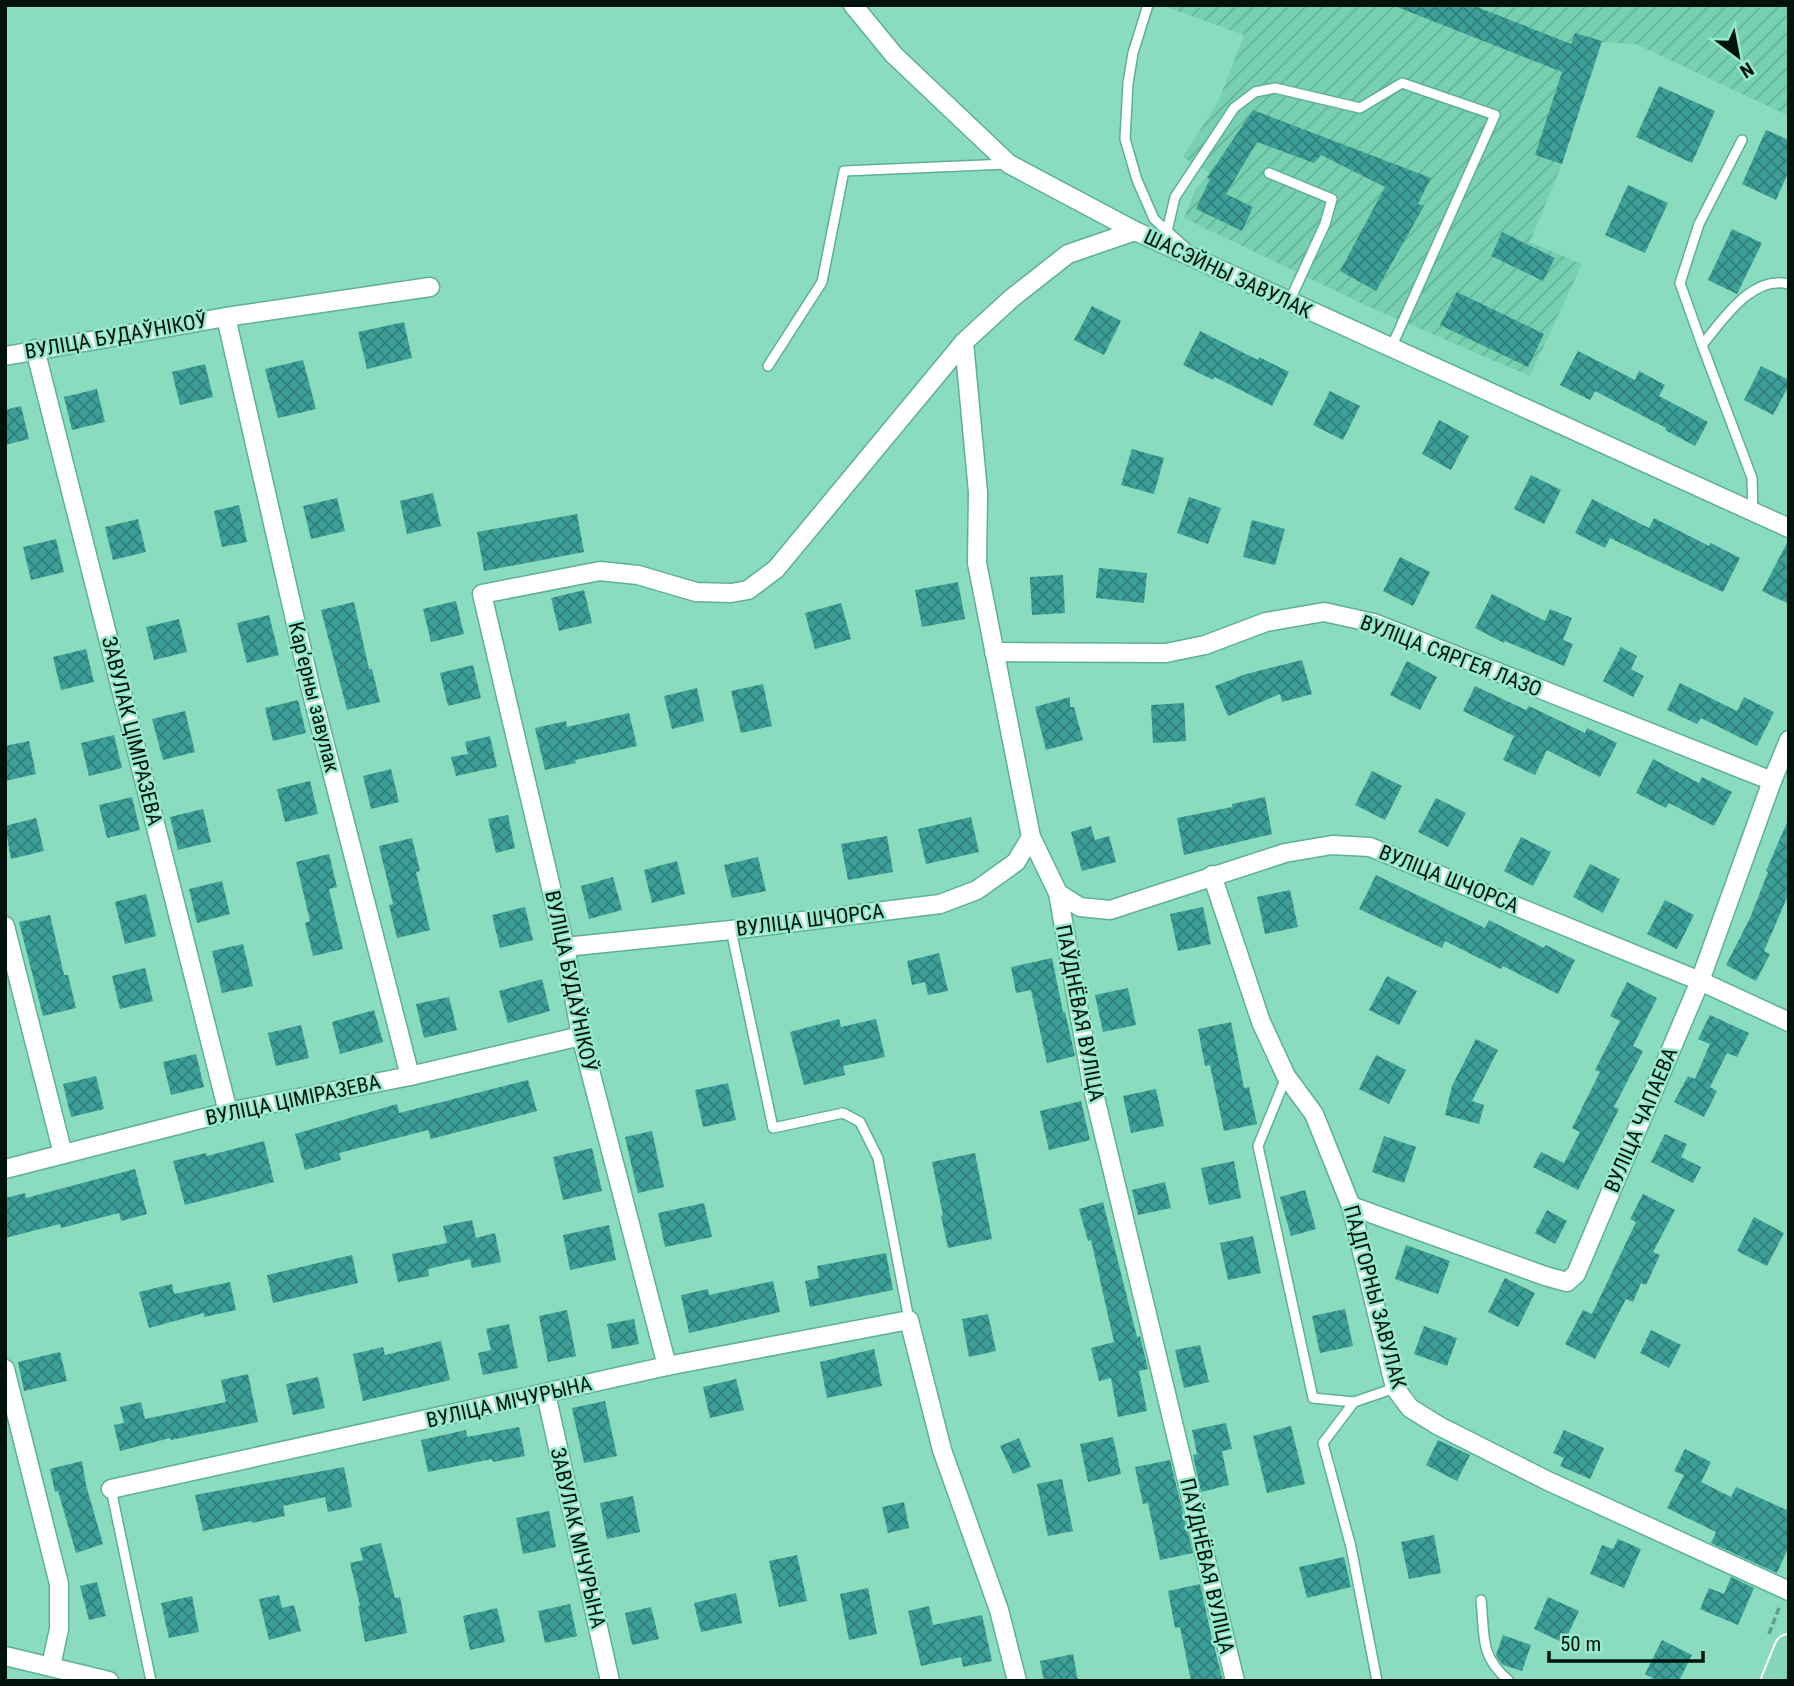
<svg xmlns="http://www.w3.org/2000/svg" width="1794" height="1686" viewBox="0 0 1794 1686" font-family="'Roboto Condensed',sans-serif">
<style>
.industrial{fill:url(#industrial-furrows)}
.building{fill:url(#building-cross-hatch)}
.lines{fill:none;stroke-linecap:round;stroke-linejoin:round}
.service-casing{stroke:#5fb093;stroke-width:12}
.minor-casing{stroke:#5fb093;stroke-width:21}
.primary-casing{stroke:#fff;stroke-width:32}
.path{stroke:#609f88;stroke-width:3.5;stroke-dasharray:7 3.5;stroke-linecap:butt}
.service{stroke:#fff;stroke-width:9}
.minor{stroke:#fff;stroke-width:18}
.primary{stroke:#85d5be;stroke-width:28}
.labels{text-anchor:middle;dominant-baseline:central;stroke-width:5;stroke-linejoin:round;paint-order:stroke}
.street-label{font-size:21px;fill:#00130b;stroke:#97e9cb}
</style>
<defs>
<pattern id="industrial-furrows" width="10" height="10" patternUnits="userSpaceOnUse" patternTransform="scale(1.75)"><rect width="10" height="10" fill="#77d1b1"/><path d="M-1 1l2-2M0 10L10 0M9 11l2-2" fill="none" stroke="#65b397"/></pattern>
<pattern id="building-cross-hatch" width="8" height="8" patternUnits="userSpaceOnUse" patternTransform="scale(1.75)"><rect width="8" height="8" fill="#3c9f98"/><path d="M0 0l8 8M0 8l8-8" fill="none" stroke="#30807a"/></pattern>
</defs>
<rect width="100%" height="100%" fill="#8adcbe"/>
<polygon class="industrial" points="1161,5 1789,5 1789,116 1636,44 1602,42 1562,164 1530,242 1582,264 1530,376 1367,306 1184,218 1195,190 1210,173 1183,157 1218,102 1244,35"/>
<g class="building">
<polygon points="1392,5 1472,5 1571,44 1575,33 1602,41 1562,164 1535,155 1562,72"/>
<polygon points="1659,86 1715,111 1692,163 1636,137"/>
<polygon points="1253,110 1431,178 1418,204 1424,206 1376,291 1340,271 1385,187 1321,155 1314,163 1257,142 1226,194 1253,207 1242,231 1196,209 1210,179 1207,178"/>
<polygon points="1766,130 1789,140 1789,171 1776,200 1742,184"/>
<polygon points="1628,185 1668,203 1645,253 1605,235"/>
<polygon points="1732,229 1762,243 1737,294 1708,280"/>
<polygon points="1502,232 1555,258 1543,281 1491,256"/>
<polygon points="1457,292 1544,334 1528,367 1440,325"/>
<polygon points="1092,306 1121,321 1104,355 1074,340"/>
<polygon points="404,322 412,358 367,369 358,332"/>
<polygon points="1200,331 1258,360 1259,357 1289,372 1272,406 1215,377 1213,380 1183,365"/>
<polygon points="1578,351 1635,380 1639,371 1665,385 1659,396 1708,422 1695,446 1665,430 1666,428 1595,391 1590,400 1560,385"/>
<polygon points="303,360 316,409 278,418 265,369"/>
<polygon points="205,364 213,397 180,405 172,372"/>
<polygon points="1761,366 1789,380 1789,385 1773,415 1744,400"/>
<polygon points="97,389 105,422 72,430 64,397"/>
<polygon points="1330,391 1360,406 1343,440 1313,425"/>
<polygon points="21,406 29,439 5,445 5,410"/>
<polygon points="1439,420 1469,436 1451,470 1422,454"/>
<polygon points="1132,449 1164,458 1154,494 1121,485"/>
<polygon points="1531,475 1561,490 1544,524 1514,509"/>
<polygon points="433,493 441,526 407,534 400,501"/>
<polygon points="1189,497 1221,508 1208,544 1177,533"/>
<polygon points="337,498 345,531 311,539 303,506"/>
<polygon points="1592,499 1649,528 1654,518 1709,546 1711,543 1740,558 1723,592 1610,538 1605,548 1575,533"/>
<polygon points="239,505 247,542 222,547 214,511"/>
<polygon points="577,514 584,552 484,571 477,532"/>
<polygon points="138,519 146,552 113,560 105,527"/>
<polygon points="1252,520 1285,529 1275,565 1243,557"/>
<polygon points="56,539 64,572 31,580 23,547"/>
<polygon points="1789,539 1789,604 1762,591"/>
<polygon points="1400,557 1430,572 1413,606 1383,591"/>
<polygon points="1099,568 1147,573 1144,603 1096,598"/>
<polygon points="1063,575 1065,613 1032,615 1030,577"/>
<polygon points="958,582 965,619 922,627 915,590"/>
<polygon points="584,590 592,623 559,631 551,598"/>
<polygon points="1492,594 1545,621 1550,609 1572,618 1563,640 1573,644 1564,666 1505,641 1504,643 1475,628"/>
<polygon points="456,601 464,634 431,642 423,609"/>
<polygon points="354,602 369,669 372,669 380,702 347,710 321,610"/>
<polygon points="841,603 851,639 815,649 805,613"/>
<polygon points="269,615 279,655 247,663 237,623"/>
<polygon points="179,619 187,652 154,660 146,627"/>
<polygon points="1621,647 1637,656 1631,669 1644,676 1633,697 1603,681"/>
<polygon points="86,649 94,682 61,690 53,657"/>
<polygon points="1302,660 1312,694 1282,702 1280,694 1228,716 1215,686 1246,674"/>
<polygon points="1407,661 1437,677 1420,710 1390,695"/>
<polygon points="473,665 481,698 448,706 440,673"/>
<polygon points="1680,683 1737,711 1744,697 1774,712 1757,746 1701,718 1697,724 1667,710"/>
<polygon points="763,684 772,726 741,733 731,691"/>
<polygon points="1475,686 1526,710 1529,706 1585,733 1587,728 1617,743 1600,777 1547,750 1535,775 1503,760 1514,736 1463,711"/>
<polygon points="697,688 704,721 672,729 664,696"/>
<polygon points="1070,697 1070,707 1074,707 1083,740 1046,750 1035,707"/>
<polygon points="298,700 306,733 273,741 265,708"/>
<polygon points="1184,703 1186,741 1153,743 1151,705"/>
<polygon points="185,711 195,752 163,760 152,719"/>
<polygon points="629,713 637,746 575,760 576,763 545,770 535,728 566,721 567,727"/>
<polygon points="114,735 122,768 89,776 81,743"/>
<polygon points="490,736 497,767 456,776 451,757 468,754 465,742"/>
<polygon points="29,741 36,774 5,781 5,746"/>
<polygon points="1653,759 1699,783 1702,777 1732,792 1714,826 1669,803 1666,808 1636,793"/>
<polygon points="391,769 399,802 371,809 363,776"/>
<polygon points="1372,771 1402,786 1385,820 1355,805"/>
<polygon points="310,781 318,814 285,822 277,789"/>
<polygon points="132,797 140,830 107,838 99,805"/>
<polygon points="1265,797 1272,834 1184,855 1177,818 1232,807 1232,804"/>
<polygon points="1436,798 1466,813 1448,847 1418,832"/>
<polygon points="203,809 211,842 178,850 170,817"/>
<polygon points="508,815 515,848 496,853 488,819"/>
<polygon points="971,817 979,852 926,864 918,829"/>
<polygon points="36,818 44,851 11,859 5,826"/>
<polygon points="1789,818 1789,893 1764,951 1770,954 1756,981 1726,965 1750,918 1768,872 1766,871"/>
<polygon points="1091,826 1095,840 1109,836 1116,862 1082,871 1071,832"/>
<polygon points="887,836 893,872 848,880 841,844"/>
<polygon points="1521,837 1551,852 1533,886 1504,871"/>
<polygon points="412,838 420,871 416,872 430,930 397,938 389,905 393,904 379,846"/>
<polygon points="329,854 337,887 329,889 343,949 313,956 305,923 310,921 296,862"/>
<polygon points="758,857 766,891 732,898 724,865"/>
<polygon points="677,861 685,894 652,903 644,870"/>
<polygon points="1590,864 1620,879 1603,913 1573,897"/>
<polygon points="1376,875 1485,928 1489,920 1544,948 1546,945 1575,960 1558,994 1503,966 1501,969 1445,941 1442,948 1359,909"/>
<polygon points="613,877 622,910 589,919 581,886"/>
<polygon points="222,881 230,914 197,923 189,889"/>
<polygon points="1290,890 1298,927 1265,934 1257,897"/>
<polygon points="146,894 156,936 125,944 115,902"/>
<polygon points="1665,900 1694,915 1677,949 1647,934"/>
<polygon points="525,907 533,940 500,948 492,915"/>
<polygon points="1203,907 1211,944 1178,951 1170,914"/>
<polygon points="50,915 64,975 68,975 76,1008 43,1016 19,922"/>
<polygon points="243,944 253,986 222,993 212,951"/>
<polygon points="939,953 948,991 928,995 925,982 912,985 907,961"/>
<polygon points="1052,958 1063,1012 1065,1012 1075,1056 1047,1063 1031,990 1016,993 1011,967"/>
<polygon points="145,968 153,1001 120,1009 112,976"/>
<polygon points="1387,976 1417,991 1399,1025 1369,1010"/>
<polygon points="542,979 550,1011 508,1023 499,991"/>
<polygon points="1627,982 1657,998 1633,1046 1643,1051 1614,1107 1619,1109 1578,1190 1533,1167 1541,1152 1564,1163 1580,1132 1572,1128 1600,1072 1595,1070 1620,1021 1610,1016"/>
<polygon points="1128,988 1136,1025 1103,1032 1095,995"/>
<polygon points="449,997 457,1030 424,1038 416,1004"/>
<polygon points="374,1010 383,1042 340,1054 332,1022"/>
<polygon points="1710,1015 1749,1033 1737,1057 1727,1053 1710,1087 1717,1091 1704,1117 1674,1102 1688,1076 1695,1079 1710,1044 1698,1039"/>
<polygon points="839,1019 841,1027 876,1019 885,1057 843,1066 845,1075 804,1085 790,1032"/>
<polygon points="1231,1022 1244,1088 1249,1087 1257,1124 1224,1131 1210,1065 1205,1066 1198,1029"/>
<polygon points="301,1025 309,1058 276,1066 268,1033"/>
<polygon points="1476,1039 1498,1050 1472,1101 1484,1105 1479,1124 1445,1115 1452,1086"/>
<polygon points="196,1054 204,1087 171,1095 163,1062"/>
<polygon points="1376,1055 1406,1070 1389,1104 1359,1089"/>
<polygon points="96,1076 104,1109 71,1117 63,1084"/>
<polygon points="528,1080 537,1111 431,1139 428,1130 339,1153 341,1160 305,1170 295,1134 397,1104 399,1113"/>
<polygon points="728,1083 736,1120 703,1127 695,1090"/>
<polygon points="1156,1089 1164,1126 1131,1133 1123,1096"/>
<polygon points="1081,1101 1090,1140 1049,1150 1040,1111"/>
<polygon points="652,1131 664,1187 638,1193 625,1137"/>
<polygon points="1665,1134 1687,1144 1681,1157 1701,1167 1693,1183 1651,1162"/>
<polygon points="1384,1136 1416,1147 1404,1183 1372,1172"/>
<polygon points="264,1141 274,1182 185,1205 173,1161 206,1153 207,1156"/>
<polygon points="592,1148 602,1191 563,1200 553,1157"/>
<polygon points="975,1153 992,1239 948,1248 941,1216 943,1215 932,1162"/>
<polygon points="1234,1161 1241,1198 1209,1205 1201,1168"/>
<polygon points="135,1169 147,1214 121,1221 119,1213 61,1228 60,1224 5,1238 5,1198 25,1193 26,1198"/>
<polygon points="1165,1182 1171,1208 1138,1215 1132,1190"/>
<polygon points="1305,1190 1316,1229 1291,1236 1280,1197"/>
<polygon points="1643,1194 1675,1210 1653,1252 1660,1255 1646,1285 1641,1283 1633,1302 1626,1299 1595,1359 1565,1344 1583,1310 1592,1314 1636,1222 1630,1219"/>
<polygon points="1103,1202 1137,1337 1140,1336 1148,1369 1139,1371 1147,1411 1118,1417 1111,1378 1099,1381 1091,1348 1114,1342 1091,1240 1088,1241 1079,1209"/>
<polygon points="704,1203 712,1237 665,1247 658,1213"/>
<polygon points="1547,1210 1567,1221 1555,1244 1535,1233"/>
<polygon points="1754,1217 1784,1233 1767,1266 1737,1251"/>
<polygon points="472,1220 476,1238 495,1233 501,1262 472,1268 470,1259 428,1269 429,1276 398,1282 392,1254 447,1243 443,1226"/>
<polygon points="609,1225 616,1260 570,1270 563,1235"/>
<polygon points="1253,1236 1261,1273 1228,1280 1220,1243"/>
<polygon points="1406,1245 1450,1261 1438,1294 1395,1279"/>
<polygon points="886,1253 893,1290 810,1307 805,1281 819,1278 817,1266"/>
<polygon points="352,1255 358,1283 273,1303 267,1275"/>
<polygon points="1505,1278 1535,1293 1518,1327 1488,1312"/>
<polygon points="773,1281 780,1312 689,1333 681,1295 708,1289 709,1295"/>
<polygon points="230,1282 236,1310 204,1317 204,1313 149,1328 139,1292 172,1284 174,1294"/>
<polygon points="1345,1309 1353,1346 1320,1353 1312,1316"/>
<polygon points="567,1310 576,1356 548,1362 539,1316"/>
<polygon points="988,1314 996,1351 969,1357 962,1319"/>
<polygon points="634,1319 639,1344 612,1349 607,1324"/>
<polygon points="509,1324 518,1368 483,1375 478,1353 491,1350 486,1329"/>
<polygon points="1424,1326 1457,1338 1447,1366 1414,1354"/>
<polygon points="1651,1330 1681,1345 1669,1368 1640,1353"/>
<polygon points="441,1341 450,1380 363,1401 353,1354 383,1347 385,1355"/>
<polygon points="1200,1345 1209,1382 1184,1388 1175,1350"/>
<polygon points="874,1349 882,1386 827,1398 820,1362"/>
<polygon points="60,1352 67,1381 24,1391 18,1362"/>
<polygon points="248,1374 258,1422 171,1440 170,1438 120,1451 114,1425 124,1423 120,1407 141,1402 145,1419 226,1402 221,1380"/>
<polygon points="318,1377 325,1408 293,1415 286,1384"/>
<polygon points="736,1379 744,1410 710,1418 703,1387"/>
<polygon points="605,1401 617,1456 584,1463 572,1408"/>
<polygon points="1226,1423 1232,1449 1222,1451 1229,1485 1201,1492 1193,1455 1197,1454 1192,1430"/>
<polygon points="1291,1426 1305,1484 1267,1493 1253,1436"/>
<polygon points="519,1427 525,1456 493,1462 492,1459 428,1472 421,1440 466,1430 467,1437"/>
<polygon points="1564,1430 1604,1448 1590,1479 1560,1466 1564,1458 1553,1453"/>
<polygon points="1113,1437 1121,1474 1088,1482 1080,1444"/>
<polygon points="1019,1438 1031,1467 1013,1474 1000,1446"/>
<polygon points="1438,1440 1470,1455 1457,1481 1426,1465"/>
<polygon points="1685,1449 1711,1462 1701,1482 1731,1497 1736,1487 1789,1511 1789,1546 1777,1573 1711,1543 1716,1532 1667,1508 1684,1475 1674,1471"/>
<polygon points="1170,1460 1193,1553 1160,1560 1148,1503 1143,1504 1135,1467"/>
<polygon points="82,1461 86,1485 103,1544 76,1553 58,1491 55,1492 50,1469"/>
<polygon points="344,1467 352,1507 328,1512 325,1497 283,1506 285,1516 252,1523 251,1521 203,1531 195,1495"/>
<polygon points="1062,1479 1073,1531 1048,1536 1037,1484"/>
<polygon points="633,1496 640,1532 607,1539 600,1503"/>
<polygon points="904,1502 909,1528 888,1533 882,1507"/>
<polygon points="549,1511 556,1547 523,1554 516,1518"/>
<polygon points="1434,1535 1441,1573 1409,1579 1401,1542"/>
<polygon points="1618,1539 1641,1549 1624,1588 1590,1574 1602,1545 1613,1549"/>
<polygon points="381,1543 395,1598 400,1597 407,1633 365,1642 358,1606 360,1606 350,1563 363,1560 360,1548"/>
<polygon points="797,1555 807,1601 779,1607 769,1561"/>
<polygon points="1344,1557 1351,1587 1307,1598 1299,1567"/>
<polygon points="1731,1577 1754,1588 1738,1625 1700,1609 1709,1588 1724,1594"/>
<polygon points="97,1582 106,1616 89,1620 80,1586"/>
<polygon points="1200,1584 1211,1634 1223,1681 1191,1681 1180,1627 1175,1628 1168,1591"/>
<polygon points="868,1588 877,1634 849,1640 840,1594"/>
<polygon points="736,1593 742,1623 701,1632 694,1603"/>
<polygon points="279,1595 282,1608 294,1605 301,1631 269,1640 259,1599"/>
<polygon points="192,1596 199,1632 169,1638 161,1603"/>
<polygon points="1548,1597 1579,1611 1564,1643 1534,1629"/>
<polygon points="570,1604 577,1636 545,1643 538,1611"/>
<polygon points="929,1606 933,1625 982,1615 992,1661 963,1667 961,1657 921,1666 908,1611"/>
<polygon points="651,1607 659,1639 632,1645 625,1613"/>
<polygon points="497,1608 505,1642 470,1650 463,1616"/>
<polygon points="1503,1635 1531,1645 1522,1671 1503,1665 1498,1659 1496,1655"/>
<polygon points="1662,1640 1692,1655 1679,1681 1658,1681 1645,1674"/>
<polygon points="1073,1654 1078,1681 1044,1681 1040,1661"/>
</g>
<g class="lines">
<defs>
<g id="service">
<polyline points="1148,5 1133,53 1128,83 1125,139 1137,180 1154,219 1186,248"/>
<polyline points="1269,173 1332,199 1325,224 1289,302"/>
<polyline points="1167,231 1175,197 1234,108 1255,92 1275,88 1360,108 1402,83 1495,115 1391,348"/>
<polyline points="1702,345 1680,283 1699,224 1742,140"/>
<polyline points="768,366 822,282 844,171 1007,164"/>
<path d="M1753,512L1752,478L1702,345C1722,321 1752,274 1789,284"/>
<polyline points="731,930 773,1128 843,1113 860,1122 878,1158 909,1320"/>
<polyline points="1286,1077 1258,1146 1313,1398 1354,1402"/>
<polyline points="111,1489 151,1681"/>
<path d="M1481,1600C1485,1637 1479,1655 1509,1681"/>
<polyline points="1377,1681 1351,1547 1323,1443 1354,1402 1395,1388"/>
</g>
<g id="minor">
<polyline points="853,5 894,55 1009,164 1135,231 1789,528"/>
<polyline points="226,317 311,690 410,1076"/>
<polyline points="964,342 978,492 977,563 1031,837 1058,893 1092,1085 1235,1681"/>
<polyline points="35,349 228,1112"/>
<polyline points="5,356 226,317 430,287"/>
<polyline points="994,652 1166,653 1205,645 1266,622 1324,612 1374,623 1772,781"/>
<polyline points="1212,875 1261,1022 1286,1076 1314,1114 1351,1206 1395,1388 1410,1408 1439,1426 1548,1481 1789,1591"/>
<polyline points="1058,893 1080,907 1110,910 1285,853 1332,845 1370,847 1700,981 1789,1022"/>
<polyline points="5,926 63,1154"/>
<polyline points="565,947 731,930 940,904 977,890 1016,862 1031,837"/>
<polyline points="5,1169 228,1112 410,1076 581,1036"/>
<polyline points="1351,1206 1545,1276 1567,1282 1576,1274 1700,981 1772,781 1789,740"/>
<polyline points="667,1366 581,1036 565,947 482,594 600,571 638,575 696,592 731,593 748,590 776,569 964,342 1012,298 1068,254 1135,231"/>
<polyline points="5,1369 59,1584 59,1629 51,1666"/>
<polyline points="546,1394 610,1681"/>
<polyline points="111,1489 667,1366 909,1320 942,1450 999,1610 1017,1681"/>
<polyline points="5,1656 109,1681"/>
</g>
<polyline id="primary" points="1776,1681 1789,1649"/>
</defs>
<use href="#service" class="service-casing"/>
<use href="#minor" class="minor-casing"/>
<use href="#primary" class="primary-casing"/>
<polyline class="path" points="1769,1634 1780,1605"/>
<use href="#service" class="service"/>
<use href="#minor" class="minor"/>
<use href="#primary" class="primary"/>
</g>
<g class="labels">
<g class="street-label">
<text transform="translate(1228 274) rotate(25)">ШАСЭЙНЫ ЗАВУЛАК</text>
<text transform="translate(116 336) rotate(-10)">ВУЛІЦА БУДАЎНІКОЎ</text>
<text transform="translate(1451 656) rotate(21)">ВУЛІЦА СЯРГЕЯ ЛАЗО</text>
<text transform="translate(314 697) rotate(76)">Карʼерны завулак</text>
<text transform="translate(132 731) rotate(76)">ЗАВУЛАК ЦІМІРАЗЕВА</text>
<text transform="translate(1449 879) rotate(22)">ВУЛІЦА ШЧОРСА</text>
<text transform="translate(810 920) rotate(-7)">ВУЛІЦА ШЧОРСА</text>
<text transform="translate(571 981) rotate(78)">ВУЛІЦА БУДАЎНІКОЎ</text>
<text transform="translate(1080 1013) rotate(79)">ПАЎДНЁВАЯ ВУЛІЦА</text>
<text transform="translate(293 1100) rotate(-12)">ВУЛІЦА ЦІМІРАЗЕВА</text>
<text transform="translate(1641 1120) rotate(-67)">ВУЛІЦА ЧАПАЕВА</text>
<text transform="translate(1375 1297) rotate(75)">ПАДГОРНЫ ЗАВУЛАК</text>
<text transform="translate(509 1402) rotate(-13)">ВУЛІЦА МІЧУРЫНА</text>
<text transform="translate(578 1538) rotate(77)">ЗАВУЛАК МІЧУРЫНА</text>
<text transform="translate(1207 1566) rotate(77)">ПАЎДНЁВАЯ ВУЛІЦА</text>
</g>
</g>
<rect width="1794" height="1686" fill="none" stroke="#00130b" stroke-width="14"/>
<g transform="translate(1738 56) rotate(148)" stroke="#97e9cb" stroke-width="5" paint-order="stroke">
<path d="M0-5L12 26L0 18L-12 26Z" fill="#00130b"/>
<text y="-10" font-size="19" font-weight="bold" text-anchor="middle" fill="#00130b">N</text>
</g>
<path d="M1549 1651v10h154v-10" fill="none" stroke="#00130b" stroke-width="3.5"/>
<text x="1560" y="1651" font-size="21" fill="#00130b" stroke="#97e9cb" stroke-width="5" paint-order="stroke">50 m</text>
</svg>
